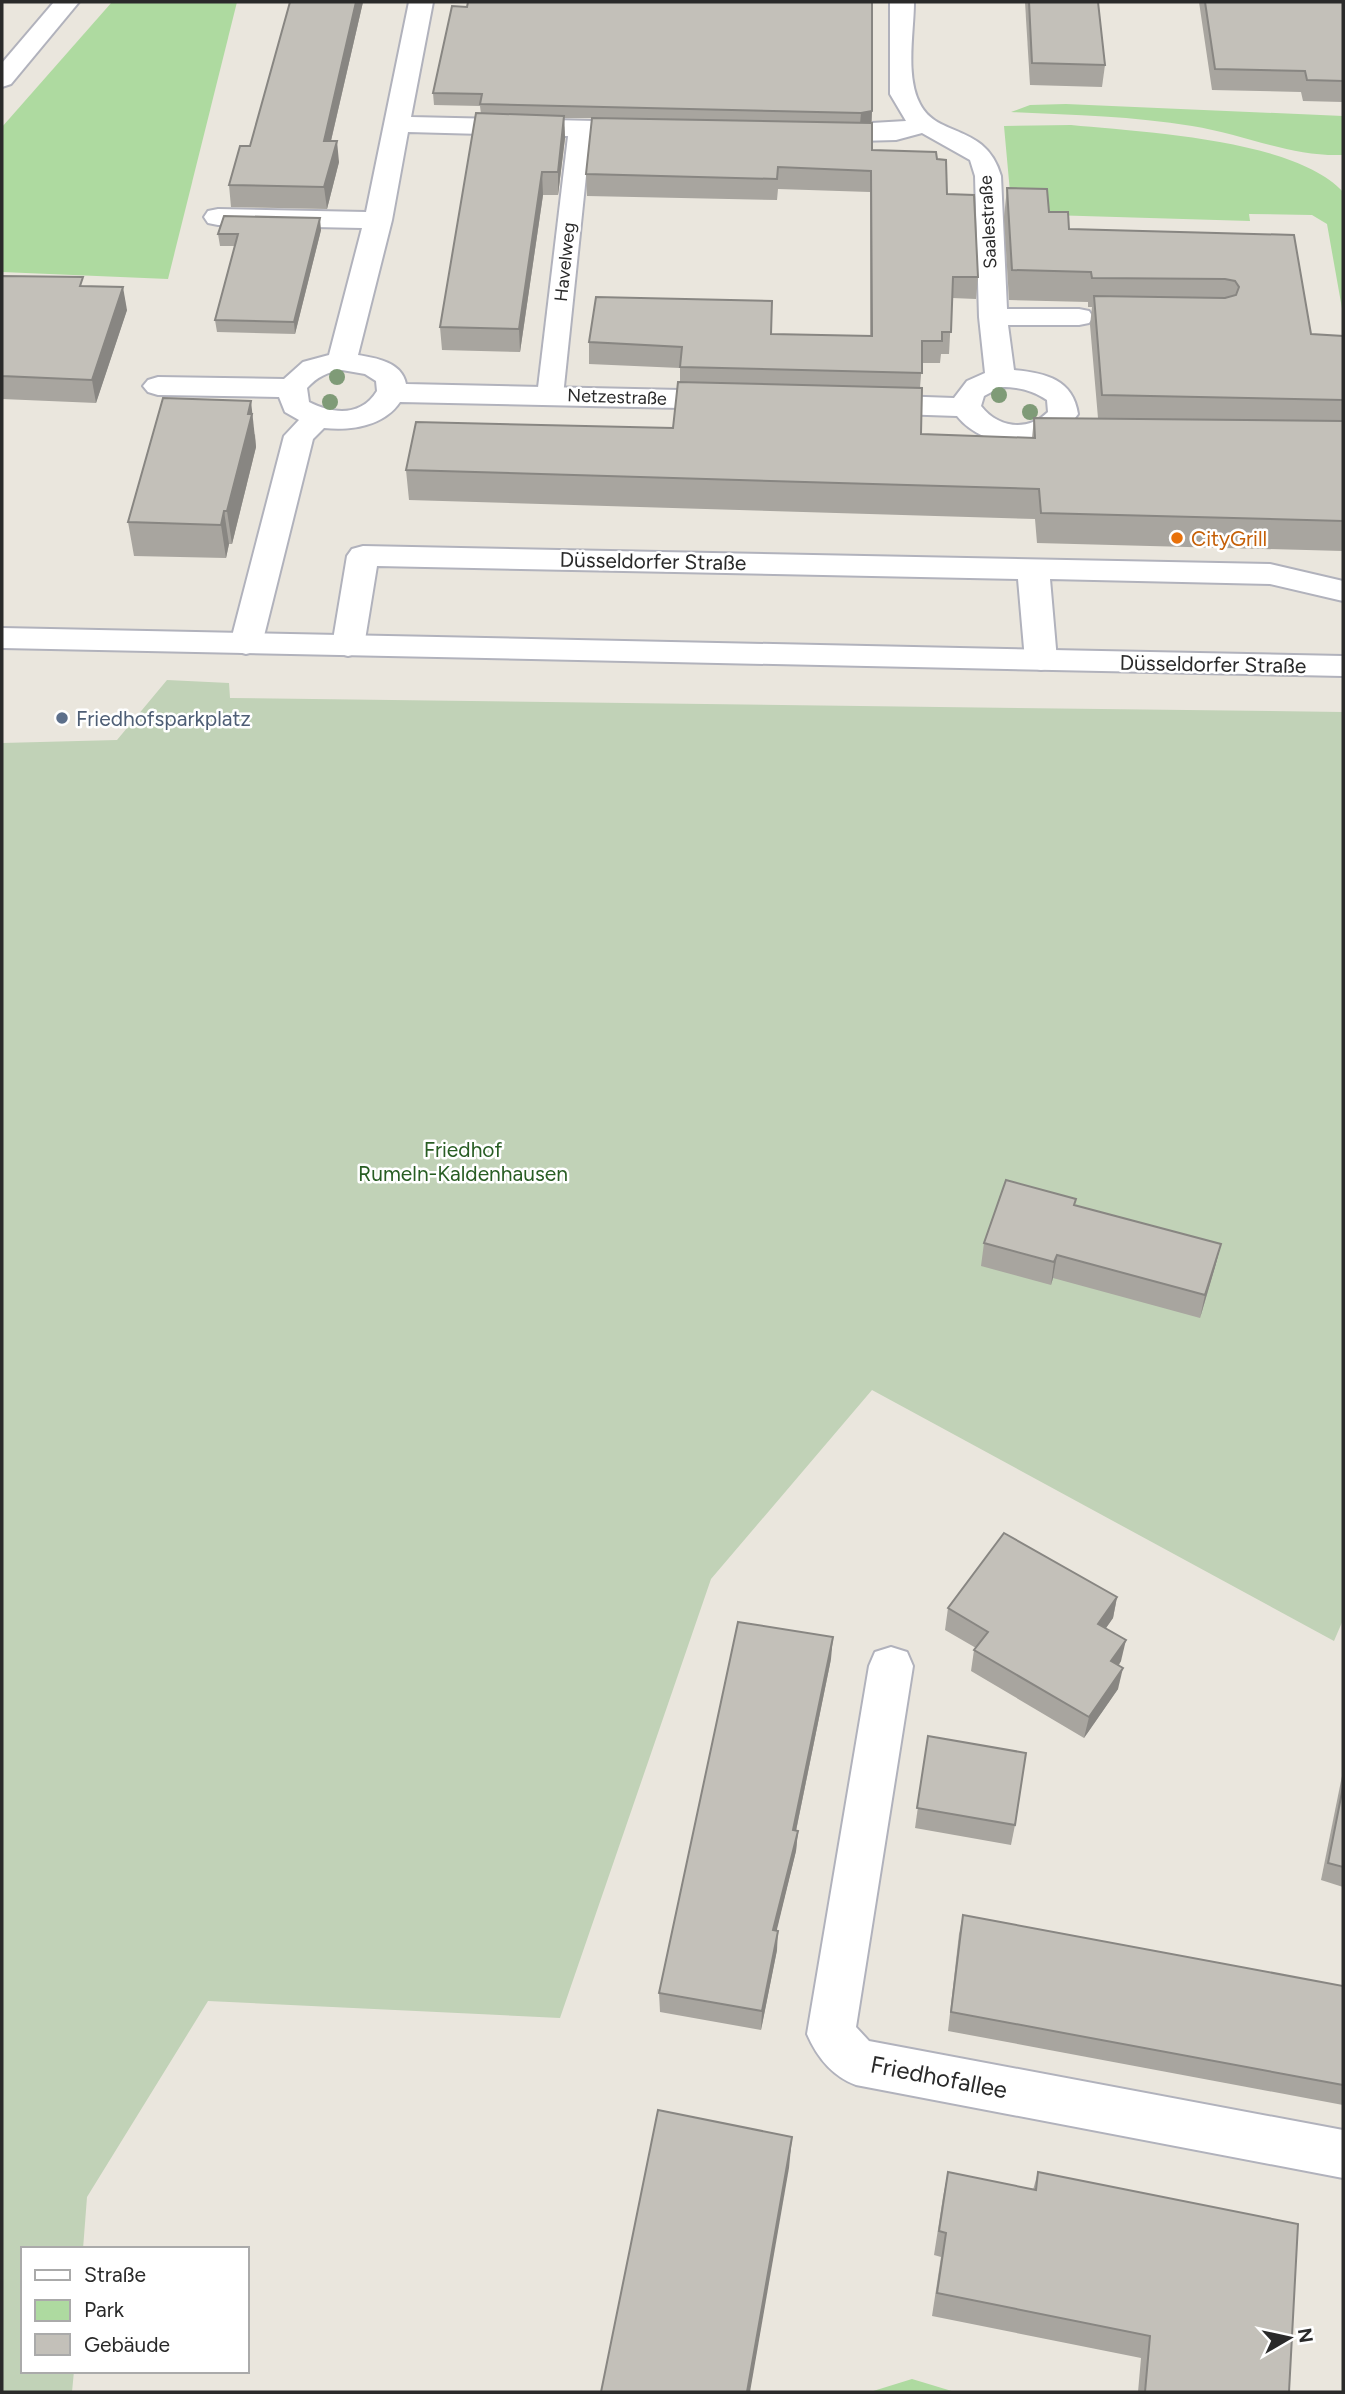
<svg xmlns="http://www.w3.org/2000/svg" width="1345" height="2394" viewBox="0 0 1345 2394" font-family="Figtree,sans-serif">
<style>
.green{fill:#aedaa0}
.cemetery{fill:#c1d2b7}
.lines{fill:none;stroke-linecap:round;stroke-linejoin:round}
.lane-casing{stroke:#b1b2bc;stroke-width:4}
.street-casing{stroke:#b1b2bc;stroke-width:4}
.secondary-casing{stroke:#b1b2bc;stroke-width:4}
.lane{fill:#fff;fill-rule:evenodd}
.street{fill:#fff;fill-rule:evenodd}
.secondary{fill:#fff;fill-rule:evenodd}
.tree{fill:#7f9b77}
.wall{fill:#a8a59f}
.shaded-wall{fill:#888682}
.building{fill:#c3c0b9;stroke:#888682;stroke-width:2}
.food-dot{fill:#e8710a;stroke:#fff;stroke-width:2.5}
.service-dot{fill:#5c6f8a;stroke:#fff;stroke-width:2.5}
.labels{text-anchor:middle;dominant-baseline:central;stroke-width:5;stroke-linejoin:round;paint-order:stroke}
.far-street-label{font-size:18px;fill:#2a2a2a;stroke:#fff}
.food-label{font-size:21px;fill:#c56008;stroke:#fff;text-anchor:start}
.street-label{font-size:21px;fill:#2a2a2a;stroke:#fff}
.service-label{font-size:21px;fill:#4e5e75;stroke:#fff;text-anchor:start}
.park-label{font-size:21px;fill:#285d23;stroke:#fff}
.near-street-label{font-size:24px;fill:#2a2a2a;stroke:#fff}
</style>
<rect width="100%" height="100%" fill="#eae6dd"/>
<g class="green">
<polygon points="112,2 237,2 168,279 2,272 2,127"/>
<path d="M1066,104L1343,116V155C1291,157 1243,134 1192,126C1132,116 1071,115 1011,112L1030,105Z"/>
<path d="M1071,125C1142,132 1295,139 1343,192V314L1327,224L1312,215L1249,214L1250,221L1012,214L1004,126Z"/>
<polygon points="912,2379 955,2392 870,2392"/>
</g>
<polygon class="cemetery" points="167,680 229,683 230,698 1343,712 1343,1620 1334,1641 872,1390 711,1579 560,2018 208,2001 87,2197 83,2249 23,2249 23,2371 74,2371 72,2392 2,2392 2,743 117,740"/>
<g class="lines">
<defs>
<polygon id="lane" points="580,121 591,128 563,396 559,401 541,401 537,396 569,128"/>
<g id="street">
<polygon points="54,2 79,2 11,84 2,87 2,63"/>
<path d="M409,2H433L411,117L641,122L650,124L654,130L650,136L641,138L408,132L392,220L358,355C376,358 402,362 406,384L727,391L737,394L742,400L737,406L727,409L400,402C384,426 351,431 324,428L313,439L262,644L257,651L246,654L235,651L230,644L284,436L299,420L285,412L279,397L158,395L148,392L143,386L148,380L158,377L284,379L303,362L329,355L362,228L218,225L208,223L204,217L208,211L218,209L366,212ZM342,370L365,374L376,381L377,391C361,417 333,414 309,402L307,388C317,377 327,372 342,370Z"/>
<path d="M890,2H914C914,32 905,76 920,104C937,138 986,123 1001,176L1007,309H1079L1089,311L1093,317L1089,323L1079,325H1008L1014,370C1045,373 1073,379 1078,414C1051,453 986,452 957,416L868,413L858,410L853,404L858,398L868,395L954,398L967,381L985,373L979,317L975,176L970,160L922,133L896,140L820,142L811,140L807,134L811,128L820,126L906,121L890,94ZM1001,387C1019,387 1032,390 1047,400L1048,412C1028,432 998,428 981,406L984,396Z"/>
<polygon points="363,546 1270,564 1343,581 1343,601 1270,584 1050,579 1057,660 1052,667 1041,670 1030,667 1025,660 1018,579 377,566 364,646 359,653 348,656 337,653 332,646 347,556 352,549"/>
<path d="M891,1647L907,1652L913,1666L856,2027L869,2041L1343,2130V2178L856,2085C832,2076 817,2057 807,2034L869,1666L875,1652Z"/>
</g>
<polygon id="secondary" points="2,628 1343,656 1343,676 2,648"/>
</defs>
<use href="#lane" class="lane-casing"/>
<use href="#street" class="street-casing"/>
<use href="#secondary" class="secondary-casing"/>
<use href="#lane" class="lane"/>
<use href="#street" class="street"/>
<use href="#secondary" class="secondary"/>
</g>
<g class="tree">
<circle cx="337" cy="377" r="8"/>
<circle cx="999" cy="395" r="8"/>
<circle cx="330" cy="402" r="8"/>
<circle cx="1030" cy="412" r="8"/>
</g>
<g class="wall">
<polygon points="290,2 363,2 331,141 339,162 327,209 231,207 229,185 250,146"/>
<polygon points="1025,2 1098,2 1105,65 1102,87 1030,85"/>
<polygon points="1199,2 1343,2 1343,102 1303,101 1301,92 1212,90"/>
<polygon points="452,6 872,111 872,150 937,159 947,194 978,277 976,299 952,298 949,354 941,354 940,363 922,363 920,388 921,434 1032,438 1034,418 1098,418 1090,325 1092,307 1088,307 1088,302 1009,300 1004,217 1007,188 1049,212 1069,229 1294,235 1311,334 1343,336 1343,551 1037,543 1035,519 409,500 406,470 673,428 680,382 680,368 589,364 589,342 771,334 870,336 870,192 778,189 777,200 587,196 586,174 592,118 564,118 565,138 558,195 543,195 520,352 442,350 440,327 481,114 480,106 434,105 433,93"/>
<polygon points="321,230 295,334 217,332 215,320 235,246 220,246 218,234"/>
<polygon points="2,276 85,286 127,310 96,403 2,399"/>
<polygon points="255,434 256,447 232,544 229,544 226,558 134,556 128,522"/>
<polygon points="1075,1205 1221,1244 1215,1267 1200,1318 1053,1278 1051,1285 981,1266 984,1243"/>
<polygon points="1117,1597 1113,1618 1106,1628 1121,1661 1119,1665 1118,1689 1084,1738 971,1671 974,1650 976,1648 945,1630 948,1608"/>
<polygon points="831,1659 796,1831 798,1831 796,1851 776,1931 777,1950 761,2030 660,2012 659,1993"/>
<polygon points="928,1736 1015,1825 1011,1845 915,1828"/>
<polygon points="1343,1771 1343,1887 1321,1880"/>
<polygon points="963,1915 1343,1986 1343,2105 948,2031 959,1934"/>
<polygon points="948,2172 1033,2190 1038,2172 1289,2392 1138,2392 1141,2358 932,2316 941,2257 934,2255 943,2197"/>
</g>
<g class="shaded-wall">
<polygon points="356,2 363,2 326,162 324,141"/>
<polygon points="872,111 871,123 860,124 861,113"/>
<polygon points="564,116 565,138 558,195 558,172"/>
<polygon points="337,141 339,162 327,209 324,187"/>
<polygon points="542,172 543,195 520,352 519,329"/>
<polygon points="320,218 321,230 295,334 294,322"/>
<polygon points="123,287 127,310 96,403 92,380"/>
<polygon points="251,401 256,447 232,544 227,511"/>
<polygon points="224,511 229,544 226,558 221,525"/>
<polygon points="1221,1244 1215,1267 1200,1318 1205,1295"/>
<polygon points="1057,1255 1053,1278 1051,1285 1054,1262"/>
<polygon points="1117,1597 1113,1618 1094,1645 1098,1624"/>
<polygon points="833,1637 831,1659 792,1850 793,1830"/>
<polygon points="1126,1640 1121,1661 1107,1682 1111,1661"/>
<polygon points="1123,1668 1118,1689 1084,1738 1089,1717"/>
<polygon points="798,1831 796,1851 772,1950 773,1930"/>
<polygon points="778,1931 777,1950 761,2030 762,2011"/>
<polygon points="792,2137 789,2168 750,2392 747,2392"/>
</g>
<g class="building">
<polygon points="290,2 356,2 324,141 337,141 324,187 229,185 240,146 250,146"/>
<polygon points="468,2 872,2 872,111 861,113 480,104 482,94 433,93 452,6 467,7"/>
<polygon points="1029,2 1098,2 1105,65 1032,63"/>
<polygon points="1205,2 1343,2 1343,81 1307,80 1305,71 1215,69"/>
<polygon points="476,113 564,116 558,172 542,172 519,329 440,327"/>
<polygon points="592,118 872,123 872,150 936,152 937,159 946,160 947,194 974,195 978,277 953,277 951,332 942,332 942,341 922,341 922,373 680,367 682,347 589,342 596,297 772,301 771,334 872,336 871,171 778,167 777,179 586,174"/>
<polygon points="1007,188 1047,189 1049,212 1068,212 1069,229 1294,235 1311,334 1343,336 1343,400 1102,395 1094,296 1225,298 1236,295 1239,287 1235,281 1225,279 1092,278 1091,272 1012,270"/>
<polygon points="224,216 320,218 294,322 215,320 238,234 218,234"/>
<polygon points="2,276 83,277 80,286 123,287 92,380 2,376"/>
<polygon points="678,382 922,388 921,434 1035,438 1034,418 1343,421 1343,521 1041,513 1039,489 406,470 416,422 673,428"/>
<polygon points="163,398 251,401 248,414 252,414 227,511 224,511 221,525 128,522"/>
<polygon points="1006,1180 1076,1199 1074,1205 1221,1244 1205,1295 1057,1255 1054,1262 984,1243"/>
<polygon points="1004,1533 1117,1597 1098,1624 1126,1640 1111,1661 1123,1668 1089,1717 974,1650 988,1632 948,1608"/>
<polygon points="738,1622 833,1637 793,1830 798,1831 773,1930 778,1931 762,2011 659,1993"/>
<polygon points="928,1736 1026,1753 1015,1825 917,1808"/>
<polygon points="1343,1787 1343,1867 1328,1863"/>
<polygon points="963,1915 1343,1986 1343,2085 951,2012"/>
<polygon points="658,2110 792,2137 747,2392 601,2392"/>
<polygon points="948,2172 1036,2190 1038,2172 1298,2224 1289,2392 1145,2392 1150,2336 937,2293 946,2233 939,2231"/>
</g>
<circle class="food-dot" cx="1177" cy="538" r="7"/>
<circle class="service-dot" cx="62" cy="718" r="7"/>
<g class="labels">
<g class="far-street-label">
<text transform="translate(988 222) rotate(-93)">Saalestraße</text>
<text transform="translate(565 262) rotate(-84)">Havelweg</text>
<text transform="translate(617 397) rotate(2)">Netzestraße</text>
</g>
<g class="food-label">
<text x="1191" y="538">CityGrill</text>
</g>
<g class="street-label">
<text transform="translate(653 561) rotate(1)">Düsseldorfer Straße</text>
<text transform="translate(1213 664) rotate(1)">Düsseldorfer Straße</text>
</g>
<g class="service-label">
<text x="76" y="718">Friedhofsparkplatz</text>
</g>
<g class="park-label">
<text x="463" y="1149">Friedhof<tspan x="463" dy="24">Rumeln-Kaldenhausen</tspan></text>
</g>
<g class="near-street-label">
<text transform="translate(939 2077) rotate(11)">Friedhofallee</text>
</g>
</g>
<rect width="1345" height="2394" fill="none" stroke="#2a2a2a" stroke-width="7"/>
<rect x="21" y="2247" width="228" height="126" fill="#ffffff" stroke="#aaaaaa" stroke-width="2"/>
<rect x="35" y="2270" width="35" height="10" fill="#ffffff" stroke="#aaaaaa" stroke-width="2"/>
<text x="84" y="2282" font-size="21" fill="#2a2a2a">Straße</text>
<rect x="35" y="2300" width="35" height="21" fill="#aedaa0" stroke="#aaaaaa" stroke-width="2"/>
<text x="84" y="2317" font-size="21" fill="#2a2a2a">Park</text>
<rect x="35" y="2334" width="35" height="21" fill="#c3c0b9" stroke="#aaaaaa" stroke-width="2"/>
<text x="84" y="2352" font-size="21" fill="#2a2a2a">Gebäude</text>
<g transform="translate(1289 2338) rotate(81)" stroke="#ffffff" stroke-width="5" paint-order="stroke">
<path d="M0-5L12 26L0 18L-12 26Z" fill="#2a2a2a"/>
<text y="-10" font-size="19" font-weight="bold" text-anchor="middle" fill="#2a2a2a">N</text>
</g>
</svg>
